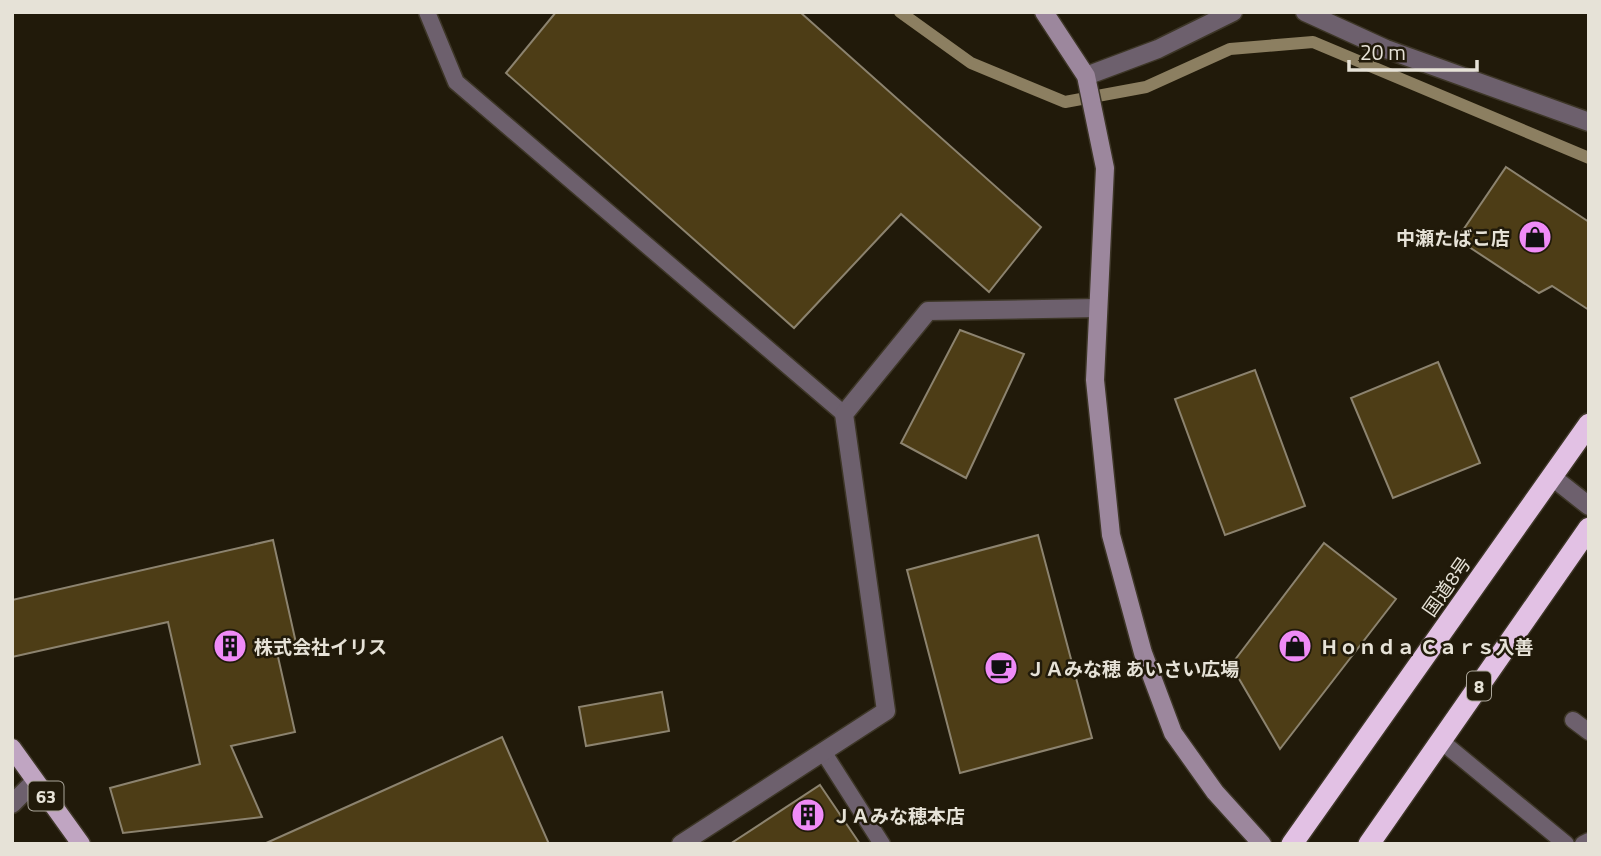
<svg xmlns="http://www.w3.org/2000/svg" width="1601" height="856" viewBox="0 0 1601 856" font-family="'Titillium Web','Noto Sans JP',sans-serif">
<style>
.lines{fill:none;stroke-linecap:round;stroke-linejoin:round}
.stream{stroke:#8c7f61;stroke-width:12}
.building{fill:#4d3d16;stroke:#8c836f;stroke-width:2}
.lane-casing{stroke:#3d3627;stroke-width:19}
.street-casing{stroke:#3d3627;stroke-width:21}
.secondary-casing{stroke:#3d3627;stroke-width:21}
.primary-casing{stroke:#3d3627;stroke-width:21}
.highway-casing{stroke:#3d3627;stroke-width:24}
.lane{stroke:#6d606d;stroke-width:16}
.street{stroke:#6d606d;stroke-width:18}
.secondary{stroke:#9c879d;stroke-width:18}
.primary{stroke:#c0a5c2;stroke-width:18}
.highway{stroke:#e2c1e4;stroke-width:21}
.labels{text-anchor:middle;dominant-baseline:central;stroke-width:5;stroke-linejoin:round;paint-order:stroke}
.shield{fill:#211a0a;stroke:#aba69a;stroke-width:2}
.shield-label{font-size:18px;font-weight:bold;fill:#e6e2d7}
.poi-label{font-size:19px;font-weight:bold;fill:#e6e2d7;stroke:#211a0a;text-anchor:start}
.street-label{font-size:19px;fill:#e6e2d7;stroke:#211a0a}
</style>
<rect width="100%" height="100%" fill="#211a0a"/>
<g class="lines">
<polyline class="stream" points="900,12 971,63 1065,102 1146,87 1230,49 1313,42 1589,158"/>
</g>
<g class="building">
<polygon points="556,12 800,12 1041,227 989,292 901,214 794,328 506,73"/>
<polygon points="1506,167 1589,222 1589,310 1552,286 1539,293 1457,239"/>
<polygon points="960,330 1024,354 966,478 901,443"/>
<polygon points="1438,362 1480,463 1393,498 1351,398"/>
<polygon points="1255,370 1305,506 1225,535 1175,399"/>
<polygon points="1038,535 1092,738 960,773 907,570"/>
<polygon points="273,540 296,643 276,648 295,732 231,746 262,817 123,833 110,788 200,764 168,622 12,657 12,600"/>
<polygon points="1324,543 1396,599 1280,749 1231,665"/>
<polygon points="662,692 669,731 586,746 579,707"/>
<polygon points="502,737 549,844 264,844 371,796"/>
<polygon points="820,785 860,844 730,844"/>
</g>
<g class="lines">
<defs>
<g id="lane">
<polyline points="427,12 456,82 844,414"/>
<polyline points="1573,720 1589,732"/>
<polyline points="1441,741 1566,844"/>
<polyline points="824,753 882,844"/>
<polyline points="1583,844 1589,841"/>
</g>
<g id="street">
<polyline points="1305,12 1386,49 1589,122"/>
<polyline points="1086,76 1158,49 1233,12"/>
<polyline points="1551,476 1589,506"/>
<polyline points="12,804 35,781"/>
<polyline points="681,844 886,711 844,414 928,311 1098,308"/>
</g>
<polyline id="secondary" points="1044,12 1086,76 1105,168 1095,380 1111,535 1143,653 1173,733 1215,792 1262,844"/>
<polyline id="primary" points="12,748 81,844"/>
<g id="highway">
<polyline points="1292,844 1589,424"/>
<polyline points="1369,844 1589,528"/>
</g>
</defs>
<use href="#lane" class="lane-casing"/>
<use href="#street" class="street-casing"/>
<use href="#secondary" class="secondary-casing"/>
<use href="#primary" class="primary-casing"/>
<use href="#highway" class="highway-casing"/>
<use href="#lane" class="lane"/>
<use href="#street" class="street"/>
<use href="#secondary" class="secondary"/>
<use href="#primary" class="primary"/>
<use href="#highway" class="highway"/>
</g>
<defs>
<symbol id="shop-disc" viewBox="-11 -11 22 22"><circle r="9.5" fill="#ef8bf7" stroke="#211a0a"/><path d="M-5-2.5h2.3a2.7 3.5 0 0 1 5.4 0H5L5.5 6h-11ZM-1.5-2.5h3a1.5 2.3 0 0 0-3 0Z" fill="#111"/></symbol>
<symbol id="building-disc" viewBox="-11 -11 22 22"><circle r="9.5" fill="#ef8bf7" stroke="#211a0a"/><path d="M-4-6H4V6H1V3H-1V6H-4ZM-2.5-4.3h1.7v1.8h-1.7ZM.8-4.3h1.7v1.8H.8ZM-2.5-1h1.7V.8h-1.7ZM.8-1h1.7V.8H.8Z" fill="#111"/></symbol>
<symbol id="cafe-disc" viewBox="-11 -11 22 22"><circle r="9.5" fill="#ef8bf7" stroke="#211a0a"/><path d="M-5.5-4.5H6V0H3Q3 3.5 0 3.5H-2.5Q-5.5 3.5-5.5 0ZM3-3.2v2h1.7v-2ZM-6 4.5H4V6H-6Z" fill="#111"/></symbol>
</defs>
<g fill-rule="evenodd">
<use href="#shop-disc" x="1516" y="218" width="38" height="38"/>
<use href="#building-disc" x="211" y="627" width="38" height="38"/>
<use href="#shop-disc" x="1276" y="627" width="38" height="38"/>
<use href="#cafe-disc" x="982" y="649" width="38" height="38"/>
<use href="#building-disc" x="789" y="796" width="38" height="38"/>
</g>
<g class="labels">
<g class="shield">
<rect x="1467" y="671.5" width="24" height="29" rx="5"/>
<rect x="28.5" y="781.5" width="35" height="29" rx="5"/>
</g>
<g class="shield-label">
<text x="1479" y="686">8</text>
<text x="46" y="796">63</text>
</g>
<g class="poi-label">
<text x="1510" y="237" text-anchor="end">中瀬たばこ店</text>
<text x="254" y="646">株式会社イリス</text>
<text x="1320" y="646">Ｈｏｎｄａ Ｃａｒｓ入善</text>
<text x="1026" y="668">ＪＡみな穂 あいさい広場</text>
<text x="832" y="815">ＪＡみな穂本店</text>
</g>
<g class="street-label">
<text transform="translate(1446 586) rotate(-55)">国道8号</text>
</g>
</g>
<rect width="1601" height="856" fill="none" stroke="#e6e2d7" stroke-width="28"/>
<path d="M1349 60v10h128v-10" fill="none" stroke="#e6e2d7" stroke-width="3.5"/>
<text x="1360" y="60" font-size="21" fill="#e6e2d7" stroke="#211a0a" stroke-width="5" paint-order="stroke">20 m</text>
</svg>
